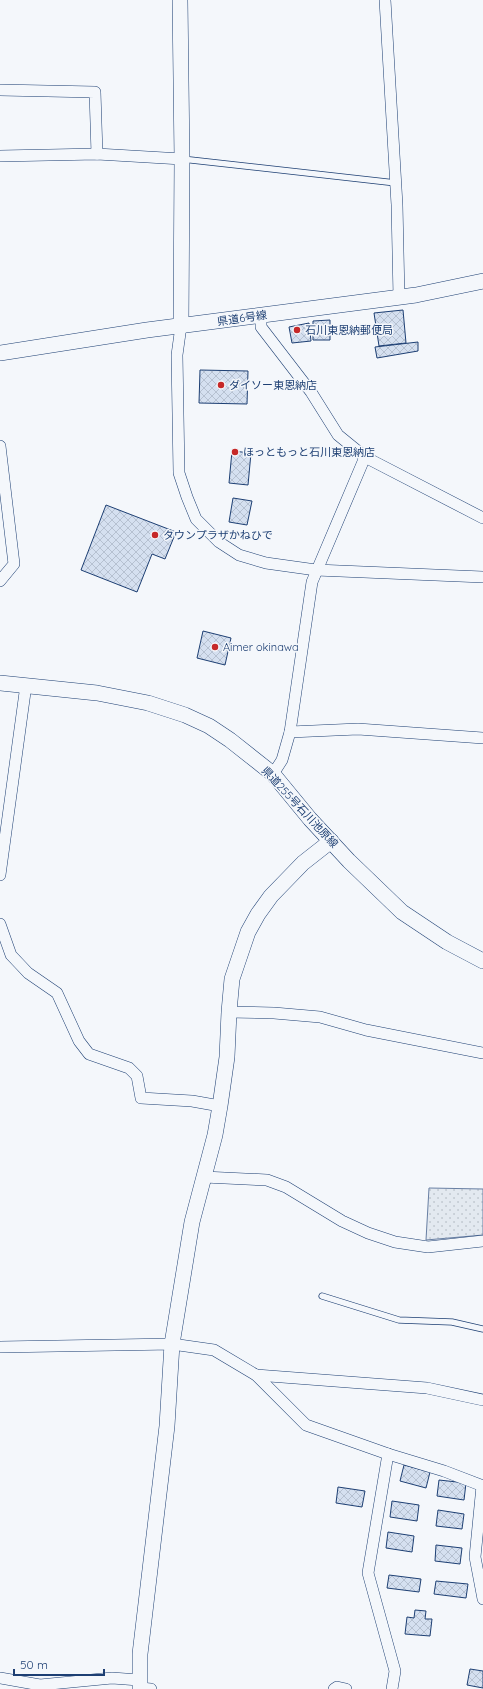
<svg xmlns="http://www.w3.org/2000/svg" width="483" height="1689" viewBox="0 0 483 1689" font-family="Quicksand,'Noto Sans JP',sans-serif">
<style>
.grass{fill:url(#grass-dots);stroke:#687fa3}
.building{fill:url(#building-cross-hatch);stroke:#1d3f73}
.lines{fill:none;stroke-linecap:round;stroke-linejoin:round}
.lane-casing{stroke:#1d3f73;stroke-width:7}
.street-casing{stroke:#1d3f73;stroke-width:12}
.secondary-casing{stroke:#1d3f73;stroke-width:16}
.lane{stroke:#f4f7fb;stroke-width:5.5}
.street{stroke:#f4f7fb;stroke-width:11}
.secondary{stroke:#f4f7fb;stroke-width:15}
.poi-dot{fill:#c62828;stroke:#f4f7fb;stroke-width:1.5}
.labels{text-anchor:middle;dominant-baseline:central;stroke-width:3;stroke-linejoin:round;paint-order:stroke}
.street-label{font-size:11px;fill:#1d3f73;stroke:#f4f7fb}
.poi-label{font-size:11px;fill:#1d3f73;stroke:#f4f7fb;text-anchor:start}
</style>
<defs>
<pattern id="grass-dots" width="8" height="8" patternUnits="userSpaceOnUse"><rect width="8" height="8" fill="#e3e9f0"/><path d="M2 2h.1M6 6h.1" fill="none" stroke="#c2c9d1" stroke-width="1.8" stroke-linecap="round"/></pattern>
<pattern id="building-cross-hatch" width="8" height="8" patternUnits="userSpaceOnUse"><rect width="8" height="8" fill="#d5e0f0"/><path d="M0 0l8 8M0 8l8-8" fill="none" stroke="#b6c1d1"/></pattern>
</defs>
<rect width="100%" height="100%" fill="#f4f7fb"/>
<polygon class="grass" points="429,1188 483,1189 483,1235 426,1240"/>
<g class="building">
<polygon points="403,310 406,343 379,346 374,313"/>
<polygon points="330,320 330,340 313,340 313,321"/>
<polygon points="309,323 311,341 292,343 289,327"/>
<polygon points="418,342 418,351 377,358 375,347"/>
<polygon points="200,370 248,371 247,404 199,403"/>
<polygon points="232,451 251,453 248,485 229,483"/>
<polygon points="233,498 252,501 247,525 229,522"/>
<polygon points="106,505 176,532 165,559 152,554 137,592 81,570"/>
<polygon points="203,631 231,638 225,665 197,658"/>
<polygon points="404,1465 430,1472 426,1488 400,1481"/>
<polygon points="439,1480 466,1483 464,1500 437,1496"/>
<polygon points="338,1487 365,1491 362,1507 336,1503"/>
<polygon points="392,1501 419,1505 417,1521 390,1517"/>
<polygon points="438,1510 464,1514 462,1529 436,1526"/>
<polygon points="388,1532 414,1536 412,1552 386,1548"/>
<polygon points="436,1545 462,1548 460,1564 435,1561"/>
<polygon points="389,1575 421,1579 419,1592 387,1588"/>
<polygon points="436,1581 468,1584 466,1598 434,1594"/>
<polygon points="415,1610 426,1611 425,1619 432,1619 430,1636 405,1634 407,1617 414,1618"/>
<polygon points="470,1669 483,1671 483,1688 467,1685"/>
</g>
<g class="lines">
<defs>
<g id="lane">
<polyline points="182,159 396,183"/>
<polyline points="322,1296 399,1320 452,1322 483,1329"/>
</g>
<g id="street">
<polyline points="385,0 397,205 399,297"/>
<polyline points="0,90 95,92 97,154"/>
<polyline points="0,156 97,154 182,159"/>
<polyline points="261,315 261,327 311,392 338,435 365,457 483,518"/>
<polyline points="181,326 177,355 179,473 187,497 196,519 219,542 239,555 266,563 316,570 483,577"/>
<polyline points="0,446 14,564 0,581"/>
<polyline points="290,732 358,729 483,738"/>
<polyline points="273,774 282,760 290,732 312,582 365,457"/>
<polyline points="0,875 26,685"/>
<polyline points="0,924 11,955 28,973 57,993 79,1041 89,1054 129,1068 137,1076 141,1098 192,1101 220,1106"/>
<polyline points="229,1012 274,1013 320,1017 366,1030 483,1053"/>
<polyline points="204,1177 267,1180 286,1187 342,1221 368,1233 395,1242 428,1247 483,1241"/>
<polyline points="0,1347 172,1344 214,1350 256,1375 306,1425 388,1454 444,1471 483,1486"/>
<polyline points="256,1375 427,1388 483,1400"/>
<polyline points="388,1454 368,1573 395,1671 392,1689"/>
<polyline points="482,1486 475,1557 483,1599"/>
<polyline points="0,1678 40,1685 112,1678 139,1680"/>
<polyline points="140,1688 151,1689"/>
<polyline points="334,1689 337,1687 346,1689"/>
</g>
<g id="secondary">
<polyline points="180,0 182,159 181,326"/>
<polyline points="0,353 147,330 416,295 483,281"/>
<polyline points="0,683 97,693 148,703 185,715 209,726 230,740 273,774 310,819 349,861 402,912 447,942 483,961"/>
<polyline points="140,1689 140,1654 167,1426 172,1344 192,1222 215,1135 220,1106 227,1057 229,1012 232,979 248,932 258,914 271,896 303,863 331,841"/>
</g>
</defs>
<use href="#lane" class="lane-casing"/>
<use href="#street" class="street-casing"/>
<use href="#secondary" class="secondary-casing"/>
<use href="#lane" class="lane"/>
<use href="#street" class="street"/>
<use href="#secondary" class="secondary"/>
</g>
<g class="poi-dot">
<circle cx="297" cy="330" r="4"/>
<circle cx="221" cy="385" r="4"/>
<circle cx="235" cy="452" r="4"/>
<circle cx="155" cy="535" r="4"/>
<circle cx="215" cy="647" r="4"/>
</g>
<g class="labels">
<g class="street-label">
<text transform="translate(242 318) rotate(-8)">県道6号線</text>
<text transform="translate(300 807) rotate(47)">県道255号石川池原線</text>
</g>
<g class="poi-label">
<text x="305" y="330">石川東恩納郵便局</text>
<text x="229" y="385">ダイソー東恩納店</text>
<text x="243" y="452">ほっともっと石川東恩納店</text>
<text x="163" y="535">タウンプラザかねひで</text>
<text x="223" y="647">Aimer okinawa</text>
</g>
</g>
<path d="M14 1669v6h90v-6" fill="none" stroke="#1d3f73" stroke-width="2"/>
<text x="20" y="1669" font-size="12" fill="#1d3f73" stroke="#f4f7fb" stroke-width="3" paint-order="stroke">50 m</text>
</svg>
